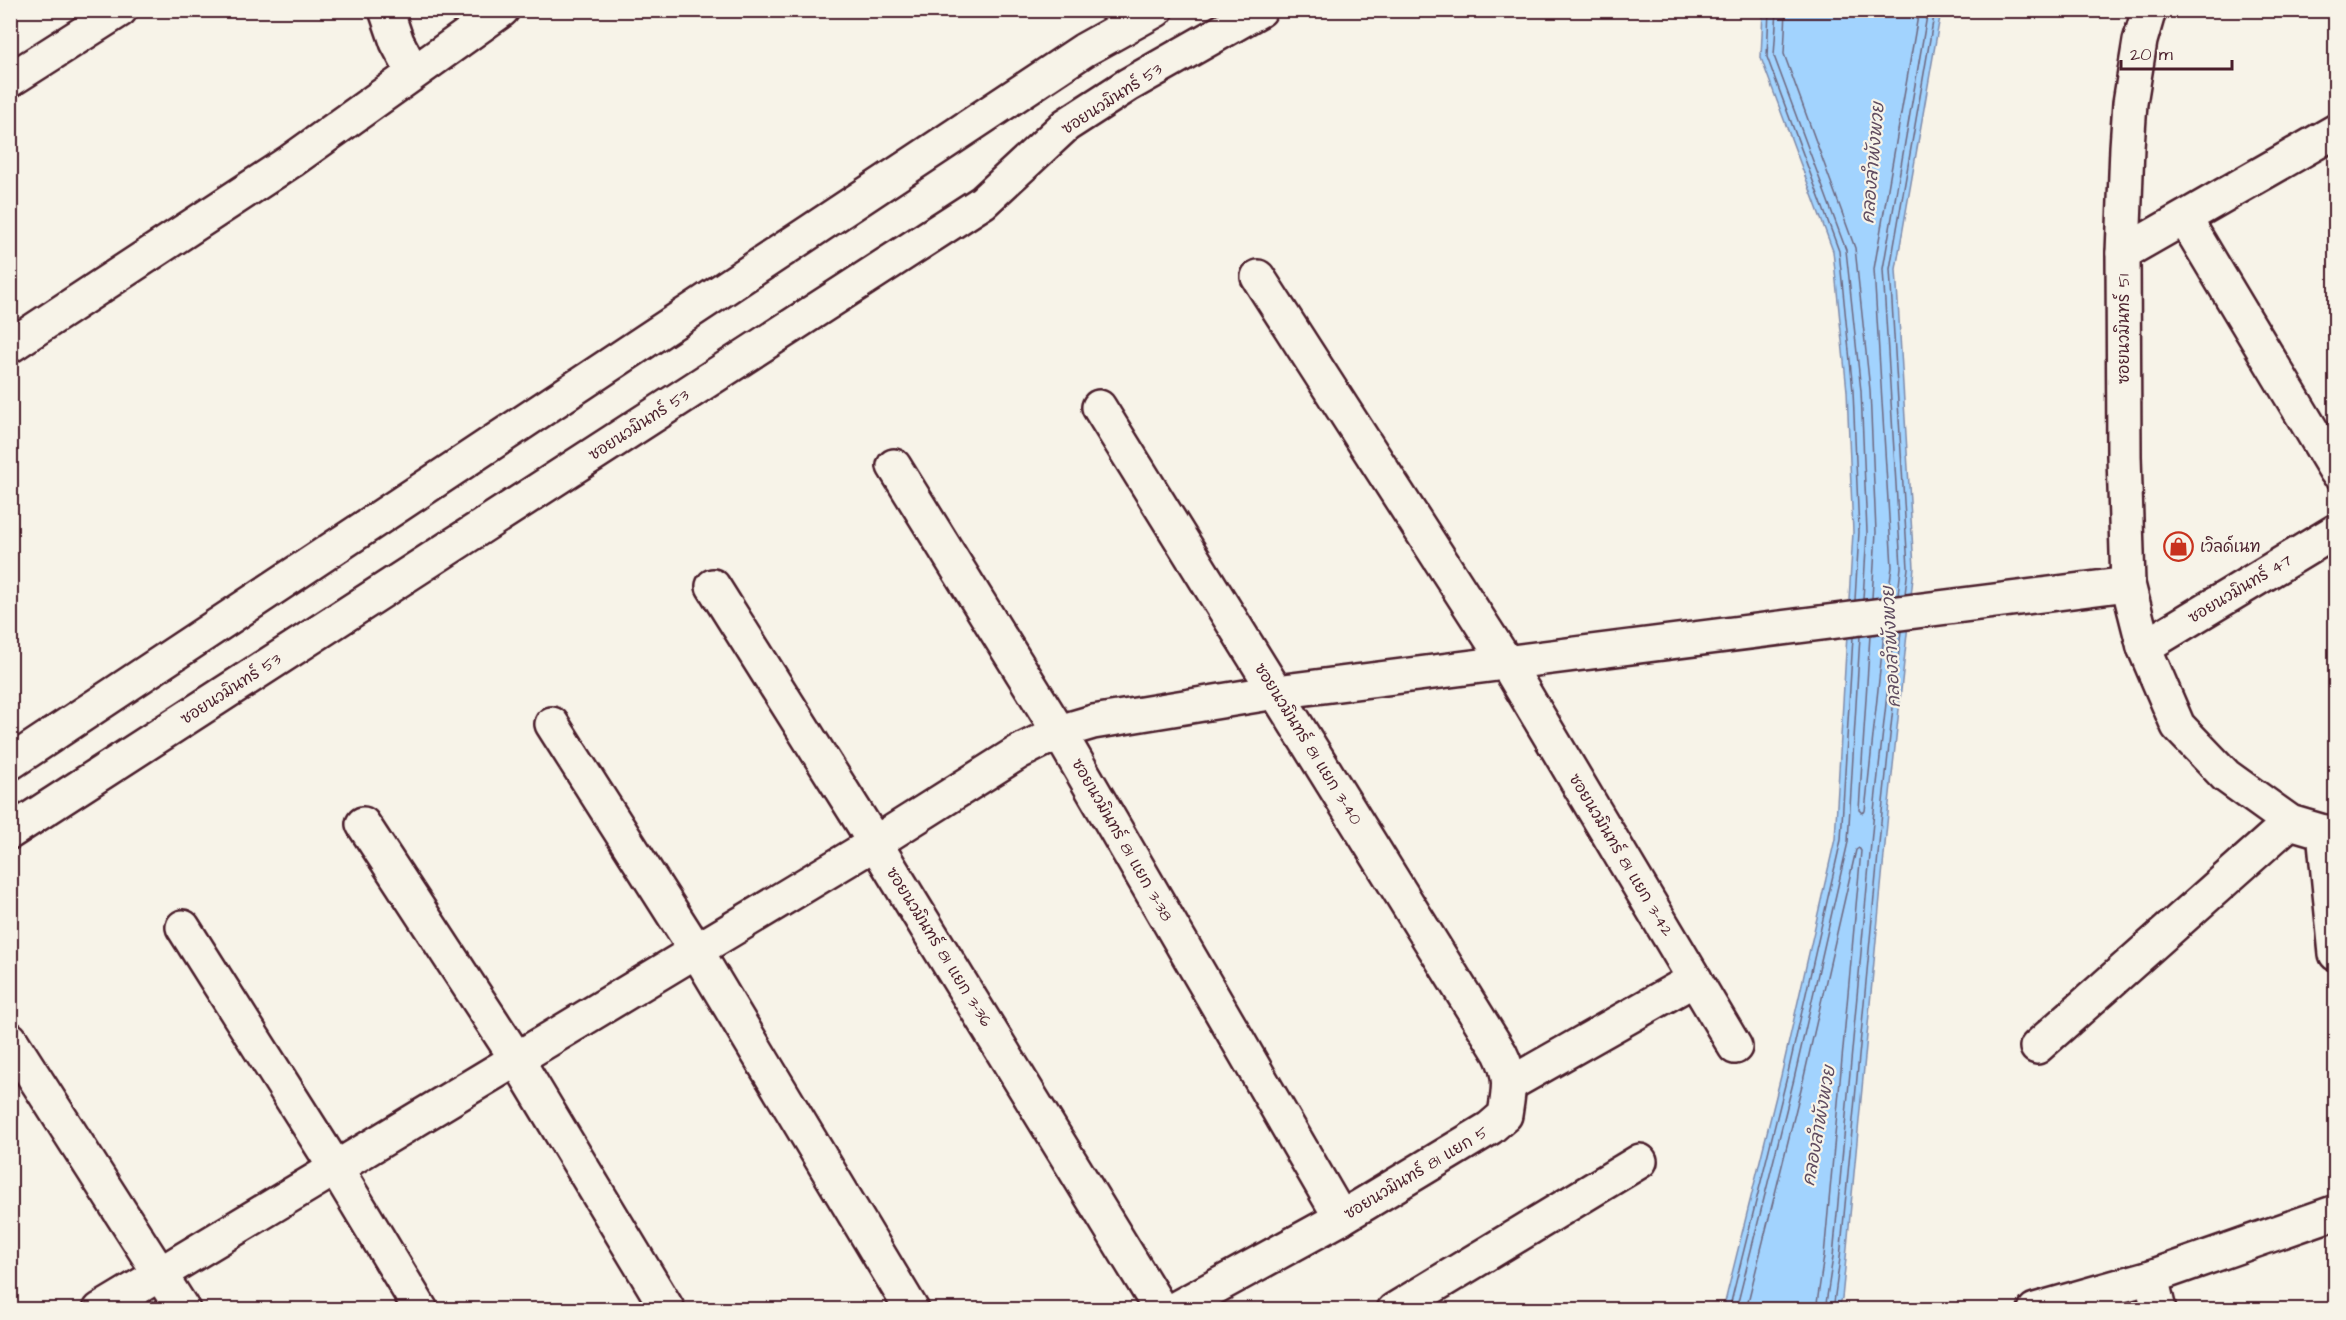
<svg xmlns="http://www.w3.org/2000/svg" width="2346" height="1320" viewBox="0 0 2346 1320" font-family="'Architects Daughter','Playpen Sans Thai',sans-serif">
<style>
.water{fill:#a2d3fe;stroke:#7f8baa;stroke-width:1.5}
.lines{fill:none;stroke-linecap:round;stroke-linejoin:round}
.shore{stroke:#6d677f;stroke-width:1.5}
.minor-casing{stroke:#4a1f2b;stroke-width:38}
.minor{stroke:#f7f3e8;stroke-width:33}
.labels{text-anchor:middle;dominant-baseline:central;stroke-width:4.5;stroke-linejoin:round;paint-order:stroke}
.street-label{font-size:16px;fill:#4a1f2b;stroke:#f7f3e8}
.poi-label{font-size:16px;fill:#4a1f2b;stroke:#f7f3e8;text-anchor:start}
.water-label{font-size:18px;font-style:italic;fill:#604c60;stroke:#f7f3e8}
</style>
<rect width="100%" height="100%" fill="#f7f3e8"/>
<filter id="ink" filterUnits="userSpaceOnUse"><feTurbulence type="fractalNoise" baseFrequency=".0167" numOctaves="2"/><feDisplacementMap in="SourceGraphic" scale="12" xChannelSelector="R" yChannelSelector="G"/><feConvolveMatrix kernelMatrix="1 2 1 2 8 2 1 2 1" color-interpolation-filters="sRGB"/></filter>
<g filter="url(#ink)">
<polygon class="water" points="1763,11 1941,11 1896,269 1914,568 1888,813 1846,1258 1842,1298 1838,1309 1723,1310 1781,1076 1835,839 1853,532 1847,391 1833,251 1761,58"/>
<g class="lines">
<g class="shore">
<polyline points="1769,10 1767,57 1839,251 1853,391 1859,532 1855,600"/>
<polyline points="1777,10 1774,56 1846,250 1861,391 1867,532 1863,599"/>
<polyline points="1786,10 1784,54 1855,248 1870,390 1876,532 1872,598"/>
<polyline points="1905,594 1908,568 1890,269 1935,10"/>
<polyline points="1898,595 1901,567 1883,269 1928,10"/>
<polyline points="1888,596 1892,567 1874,269 1919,10"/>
<polyline points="1870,635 1859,810 1862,813 1865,811 1884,633"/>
<polyline points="1729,1310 1787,1077 1841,840 1853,637"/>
<polyline points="1736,1310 1794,1079 1848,842 1860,636"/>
<polyline points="1746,1310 1803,1081 1856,850 1859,848 1861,851 1824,1256 1816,1310"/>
<polyline points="1825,1310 1833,1257 1874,811 1894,632"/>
<polyline points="1833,1310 1840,1258 1882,812 1901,631"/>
</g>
<defs>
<g id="minor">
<polyline points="386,10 397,42 413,72"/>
<polyline points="2149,10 2140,41 2130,103 2127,147 2123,253 2124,456 2128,584 2144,647 2178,726 2226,776 2290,822 2324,832 2336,832"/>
<polyline points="10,80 120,10"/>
<polyline points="2185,219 2336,471"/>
<polyline points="2123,253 2336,131"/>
<polyline points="1258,277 1506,662 1735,1047"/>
<polyline points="10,346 291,161 502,10"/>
<path d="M1099,407L1500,1053C1512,1077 1509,1089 1505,1115L1490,1128L1341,1218L1173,1310"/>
<polyline points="894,466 1059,732 1341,1218"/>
<polyline points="713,586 875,843 1161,1310"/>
<polyline points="2144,647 2336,531"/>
<polyline points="552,724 696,950 912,1310"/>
<polyline points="10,763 1084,50 1156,10"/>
<polyline points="363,824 516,1058 668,1310"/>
<polyline points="10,832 983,202 1066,125 1128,85 1260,10"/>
<polyline points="2324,832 2336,954"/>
<polyline points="183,927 335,1167 421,1310"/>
<polyline points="10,1039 183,1310"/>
<polyline points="2037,1047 2290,822"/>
<polyline points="1510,1084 1695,979"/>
<polyline points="2151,1277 2159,1310"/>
<polyline points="100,1310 875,843 1019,752 1059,732 1093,722 1276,692 2128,584"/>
<polyline points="1394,1310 1640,1161"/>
<polyline points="2035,1310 2151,1277 2336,1212"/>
</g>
</defs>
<use href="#minor" class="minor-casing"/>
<use href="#minor" class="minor"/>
</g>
</g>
<defs>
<symbol id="shop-ring" viewBox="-11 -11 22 22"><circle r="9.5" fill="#f7f3e8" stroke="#c8321e" stroke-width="1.5"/><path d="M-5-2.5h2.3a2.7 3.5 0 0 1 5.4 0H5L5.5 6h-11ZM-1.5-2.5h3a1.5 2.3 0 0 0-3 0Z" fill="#c8321e"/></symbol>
</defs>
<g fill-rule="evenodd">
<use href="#shop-ring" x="2162" y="530" width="33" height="33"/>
</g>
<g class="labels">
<g class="street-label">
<text transform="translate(1112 99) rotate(-33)">ซอยนวมินทร์ 53</text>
<text transform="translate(2124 329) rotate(-90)">ซอยนวมินทร์ 51</text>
<text transform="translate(639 425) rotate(-33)">ซอยนวมินทร์ 53</text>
<text transform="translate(2240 589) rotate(-31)">ซอยนวมินทร์ 47</text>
<text transform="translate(231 689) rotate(-33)">ซอยนวมินทร์ 53</text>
<text transform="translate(1308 744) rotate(58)">ซอยนวมินทร์ 81 แยก 3-40</text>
<text transform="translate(1122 840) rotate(60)">ซอยนวมินทร์ 81 แยก 3-38</text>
<text transform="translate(1621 855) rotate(59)">ซอยนวมินทร์ 81 แยก 3-42</text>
<text transform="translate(939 947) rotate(58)">ซอยนวมินทร์ 81 แยก 3-36</text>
<text transform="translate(1416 1173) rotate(-31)">ซอยนวมินทร์ 81 แยก 5</text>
</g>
<g class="poi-label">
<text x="2200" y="547">เวิลด์เนท</text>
</g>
<g class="water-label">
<text transform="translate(1873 163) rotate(-85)">คลองลำพังพวย</text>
<text transform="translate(1891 647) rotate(-93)">คลองลำพังพวย</text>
<text transform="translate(1819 1126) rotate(-80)">คลองลำพังพวย</text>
</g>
</g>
<rect width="2346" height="1320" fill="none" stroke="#f7f3e8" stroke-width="36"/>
<rect x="18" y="18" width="2310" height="1284" fill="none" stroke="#4a1f2b" stroke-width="2" filter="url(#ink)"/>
<path d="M2121 60v9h111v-9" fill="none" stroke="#4a1f2b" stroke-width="3"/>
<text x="2130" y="60" font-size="18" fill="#4a1f2b" stroke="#f7f3e8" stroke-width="4.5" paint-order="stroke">20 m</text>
</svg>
